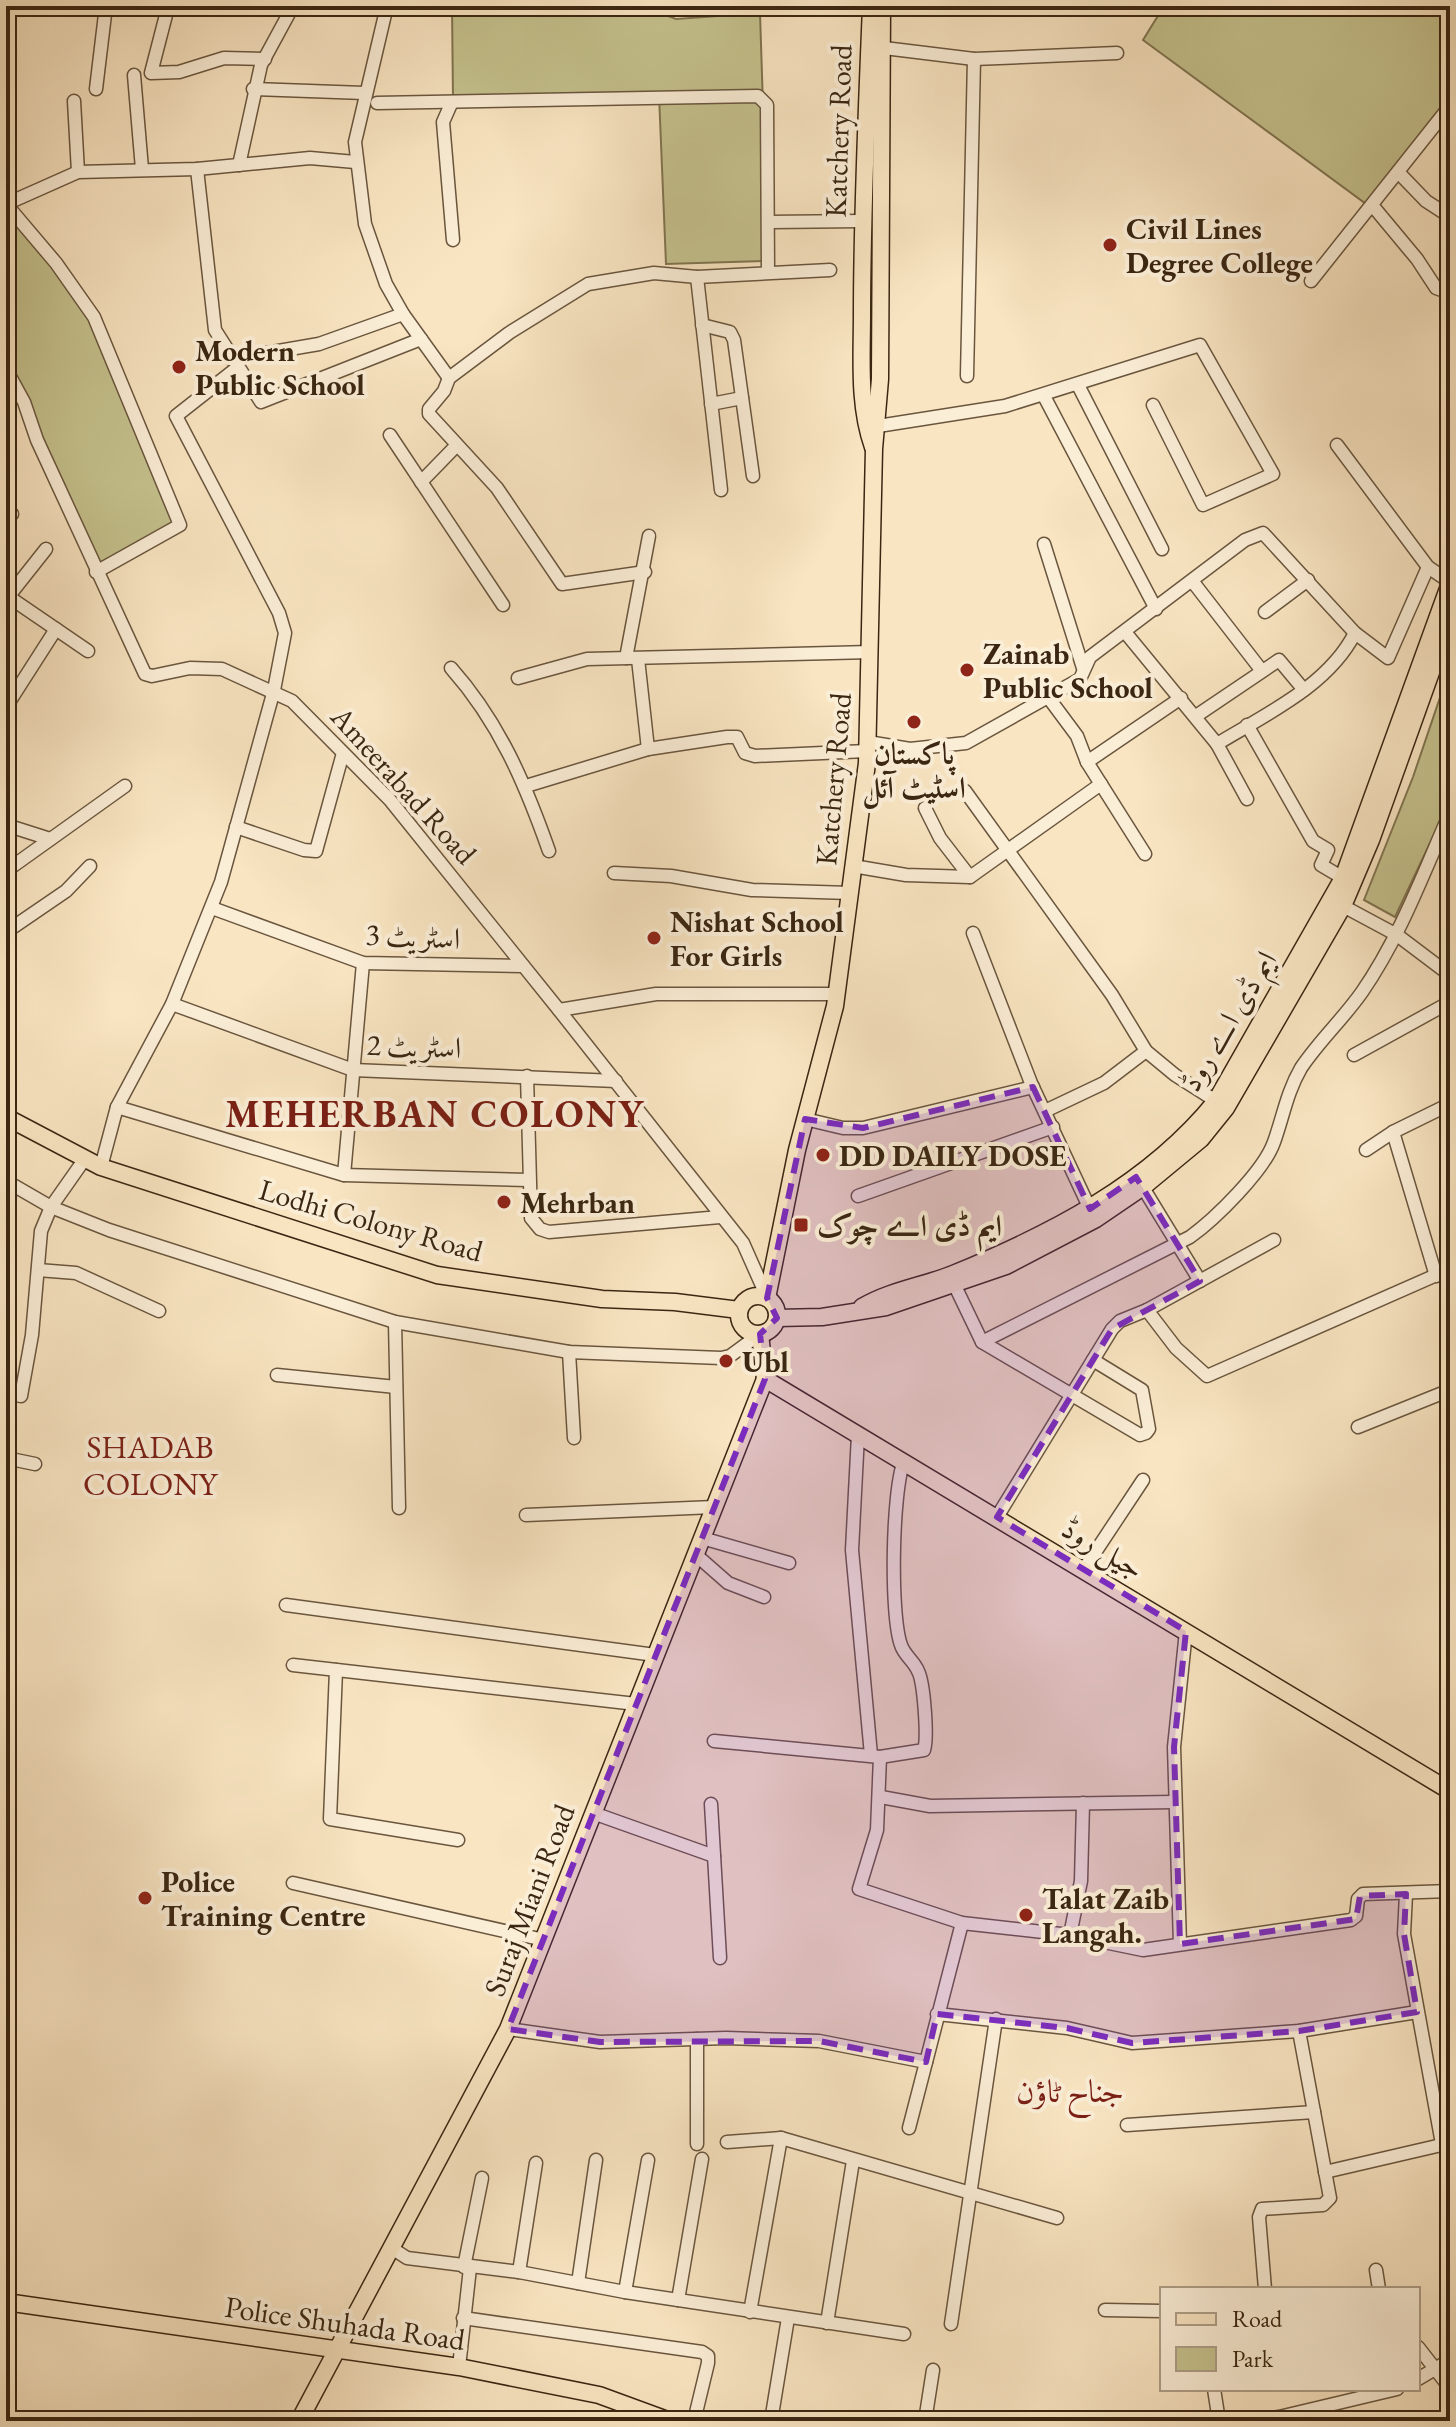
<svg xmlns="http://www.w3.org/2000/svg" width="1456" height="2427" viewBox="0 0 1456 2427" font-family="'EB Garamond',Amiri,serif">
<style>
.green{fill:#c5c28e;stroke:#807450;stroke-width:2}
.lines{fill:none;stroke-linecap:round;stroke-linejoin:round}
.minor-casing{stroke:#6a563e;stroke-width:15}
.major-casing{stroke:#3a2612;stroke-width:19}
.minor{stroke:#fbeed7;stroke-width:12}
.major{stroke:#f9e5c2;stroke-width:16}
.marked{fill:#7b2cbf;fill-opacity:0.2;stroke:#7b2cbf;stroke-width:6;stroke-dasharray:16 10;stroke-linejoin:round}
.poi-dot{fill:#8f2418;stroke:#fbeed7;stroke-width:3}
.labels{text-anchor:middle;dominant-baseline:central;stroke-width:8;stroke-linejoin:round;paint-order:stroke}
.street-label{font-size:30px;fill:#3a2612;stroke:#fbeed7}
.poi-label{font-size:30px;font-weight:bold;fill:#3a2612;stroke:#fbeed7;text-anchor:start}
.neighbourhood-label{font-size:32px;fill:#7a1f14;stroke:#fbeed7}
.district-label{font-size:38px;font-weight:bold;letter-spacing:2px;fill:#7a1f14;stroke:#fbeed7}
</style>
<rect width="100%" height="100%" fill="#f9e5c2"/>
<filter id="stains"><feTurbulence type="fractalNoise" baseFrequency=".0025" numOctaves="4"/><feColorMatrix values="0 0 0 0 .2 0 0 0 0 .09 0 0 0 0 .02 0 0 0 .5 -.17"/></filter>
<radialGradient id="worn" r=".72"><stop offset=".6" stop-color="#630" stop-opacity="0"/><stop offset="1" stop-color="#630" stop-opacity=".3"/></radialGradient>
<g class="green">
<polygon points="452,6 641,6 676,19 760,13 768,261 666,264 659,95 453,99"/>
<polygon points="1164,6 1450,6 1450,108 1373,209 1143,40"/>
<polygon points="6,207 90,317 177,523 97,568 30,407 6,363"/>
<polygon points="1450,668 1450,801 1395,917 1364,900 1413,777"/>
</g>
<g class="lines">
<defs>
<g id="minor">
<polyline points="387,6 355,142 365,224 386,284 403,314 449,378"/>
<polyline points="166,15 151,73 179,72 224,58 265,59"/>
<polyline points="6,23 11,6"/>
<polyline points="876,47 974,59 1117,53"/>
<polyline points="134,75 142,169"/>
<polyline points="96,89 106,6"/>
<polyline points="253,89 364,93"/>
<polyline points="74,101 78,172"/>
<polyline points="377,103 758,96 767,105 768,272"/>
<polyline points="451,104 443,122 453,240"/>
<polyline points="239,165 261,65 293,6"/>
<polyline points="197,169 215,330 261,402 421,339"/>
<polyline points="1398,172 1426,201 1449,216"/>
<polyline points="6,204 56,263 94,317 180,525 96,572"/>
<polyline points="6,204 78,172 197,169 310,158 355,162"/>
<polyline points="1372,205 1417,259 1436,288 1450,293"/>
<polyline points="770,222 862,221"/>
<polyline points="697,277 721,490"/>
<polyline points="1311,281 1450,106"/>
<polyline points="702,325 730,332 734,340 753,476"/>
<polyline points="231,359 319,344 403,314"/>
<polyline points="6,369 24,402 37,440 145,674 152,676 190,668 222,669 292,701 390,800 559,1010 743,1243 767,1297"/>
<polyline points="967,376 974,59"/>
<polyline points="1078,385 1162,549"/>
<polyline points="1044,396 1156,609"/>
<polyline points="711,404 742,398"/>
<polyline points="878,426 1005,406 1200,345 1273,474 1203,505 1153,405"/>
<polyline points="390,435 503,605"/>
<polyline points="1337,445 1428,567 1450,582"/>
<polyline points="421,482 456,446"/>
<polyline points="6,519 12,514"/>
<polyline points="1044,544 1083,668"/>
<polyline points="645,572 562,584 497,488 429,414 429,409 444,391 449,378 509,333 588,284 654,273 697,277 830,270"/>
<polyline points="1193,582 1262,671"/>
<polyline points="6,595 88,651"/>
<polyline points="8,597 46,549"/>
<polyline points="1265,612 1308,580"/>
<polyline points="1125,632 1217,744 1247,799"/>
<polyline points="626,658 649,536"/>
<polyline points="638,659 648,749"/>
<path d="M451,668C499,722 525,783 549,851"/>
<polyline points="518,678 587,659 871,652"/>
<polyline points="1048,697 1077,736 1087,762 1145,854"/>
<polyline points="6,707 56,629"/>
<polyline points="1196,716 1279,660 1304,690"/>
<polyline points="1247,725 1313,841 1328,850 1321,865 1343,878"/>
<polyline points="868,742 910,749 966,743 1080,679 1090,657 1245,540 1263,533 1355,633 1388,658 1428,567"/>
<path d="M1217,744C1266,714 1328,686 1355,633"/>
<polyline points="1087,762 1181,698"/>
<polyline points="526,786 648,749 727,737 737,737 745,753 755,756 867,751"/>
<polyline points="965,791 1112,995 1146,1051 1175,1075 1216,1101"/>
<polyline points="925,808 940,838 970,877"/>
<polyline points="6,825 50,839"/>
<polyline points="236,827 304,850 316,851 343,753"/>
<polyline points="853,866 906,875 970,877 1101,784"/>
<polyline points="6,871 125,786"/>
<polyline points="614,873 671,876 752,890 850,893"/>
<polyline points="1343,906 1397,935 1450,975"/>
<polyline points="212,908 363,963 523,966"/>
<polyline points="6,932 66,891 90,866"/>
<polyline points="973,933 1031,1083 1090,1209"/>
<polyline points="172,1004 353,1070 616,1081"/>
<polyline points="559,1010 656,994 837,994"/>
<polyline points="1354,1055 1450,1002"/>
<polyline points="527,1076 531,1218 540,1229 549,1232 720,1217"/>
<polyline points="117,1107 344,1175 528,1180"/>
<polyline points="1045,1111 1104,1083 1146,1051"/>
<polyline points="805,1119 843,1128 863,1128 1033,1087"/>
<polyline points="1393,1132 1436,1276"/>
<polyline points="1366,1150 1393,1132 1450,1104"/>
<polyline points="101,1167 117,1107 172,1004 221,882 274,690 285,633 279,613 176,416 237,368"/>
<polyline points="344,1175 363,963"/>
<polyline points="6,1181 51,1207 109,1230 395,1322 569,1352 721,1358 730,1356 760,1334"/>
<polyline points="1139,1181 1200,1281"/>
<polyline points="858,1196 1053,1127"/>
<polyline points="38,1270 76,1273 159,1311"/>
<polyline points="955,1286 982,1342 1140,1435 1146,1433 1149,1429 1142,1390 1093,1360"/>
<polyline points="1147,1310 1274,1240"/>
<polyline points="395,1322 399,1508"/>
<path d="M982,1342L1190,1237C1215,1219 1264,1171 1274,1142C1283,1117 1287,1092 1301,1068C1319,1041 1343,1019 1362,992C1400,937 1423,874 1450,813"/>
<polyline points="569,1352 574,1438"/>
<polyline points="277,1375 396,1387"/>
<polyline points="6,1393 21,1396 32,1335 41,1231 51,1207 84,1160"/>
<polyline points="1358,1427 1450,1390"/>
<polyline points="858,1435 852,1550 871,1755"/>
<polyline points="6,1458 35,1464"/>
<polyline points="526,1515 714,1507"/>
<polyline points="997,1517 1112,1329 1120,1321 1147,1310 1176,1348 1207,1376 1450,1269"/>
<polyline points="702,1538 789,1563"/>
<polyline points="695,1554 728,1583 764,1597"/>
<polyline points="1084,1569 1143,1480"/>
<polyline points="286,1605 655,1655"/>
<polyline points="293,1665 636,1704"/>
<polyline points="336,1670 330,1819 458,1840"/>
<path d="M714,1741L880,1757L924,1750C928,1738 924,1682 918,1671C914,1661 904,1655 901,1645C890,1615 892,1491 904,1461"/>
<polyline points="880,1757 877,1830 859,1889 962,1923 1070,1935 1143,1950 1351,1920 1356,1916 1358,1899 1363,1894 1450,1891"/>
<polyline points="881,1797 930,1806 1173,1802"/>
<polyline points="711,1804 720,1958"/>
<polyline points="593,1813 714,1856"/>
<polyline points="293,1883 544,1940"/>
<polyline points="1406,1894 1404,1934 1442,2144"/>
<polyline points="1070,1935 1081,1881 1083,1803"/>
<polyline points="1180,1944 1174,1747 1186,1631"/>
<polyline points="937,2014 1067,2028 1132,2043 1299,2031 1417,2012"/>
<polyline points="508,2029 600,2042 726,2038 819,2041 926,2062"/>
<polyline points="1127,2125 1314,2112"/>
<polyline points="909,2128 962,1923"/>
<polyline points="727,2142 781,2138 1057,2218"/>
<polyline points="697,2144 697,2039"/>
<polyline points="1325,2172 1450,2143"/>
<polyline points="390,2247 407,2258 519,2272 625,2292 904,2334"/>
<polyline points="464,2267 482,2178"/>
<polyline points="1376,2270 1379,2289"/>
<polyline points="519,2272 536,2163"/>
<polyline points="578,2283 596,2160"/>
<polyline points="1265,2289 1259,2217 1262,2209 1323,2205 1330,2198 1299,2031"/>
<polyline points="625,2292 648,2160"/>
<polyline points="678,2300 702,2159"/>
<polyline points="1105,2310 1162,2311"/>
<polyline points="750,2312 781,2138"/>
<polyline points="463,2318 702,2352 708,2356 708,2363 694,2421"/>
<polyline points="827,2323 853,2161"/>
<polyline points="951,2324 996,2019"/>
<polyline points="1418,2347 1450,2388"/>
<polyline points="459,2367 470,2268"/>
<polyline points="1418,2379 1450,2360"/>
<polyline points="1214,2389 1219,2421"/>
<polyline points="771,2421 788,2318"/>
<polyline points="925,2421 933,2370"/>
<polyline points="946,2421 961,2418"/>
<polyline points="1242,2421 1279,2417 1397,2389"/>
</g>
<g id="major">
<path d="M871,6C867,108 862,211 862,314C862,358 858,405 873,447"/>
<polyline points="6,1117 101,1167 437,1275 602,1299 675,1302 739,1310"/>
<circle cx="758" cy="1315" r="19"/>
<polyline points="767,1298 797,1150 835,1006 867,763 874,449 880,379 882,6"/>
<path d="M862,1307C891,1290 923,1286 953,1274C1051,1234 1149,1184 1216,1101L1343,878L1450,583"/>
<polyline points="777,1318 822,1317 886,1307 1006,1266 1096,1219 1143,1187 1201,1139 1226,1108 1343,906 1371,840 1450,619"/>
<polyline points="760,1334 765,1379 1450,1791"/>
<polyline points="6,2302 459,2367 599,2395 670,2421"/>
<polyline points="299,2421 508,2029 765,1379"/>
</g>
</defs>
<use href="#minor" class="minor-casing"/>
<use href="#major" class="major-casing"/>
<use href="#minor" class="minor"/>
<use href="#major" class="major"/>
</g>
<path class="marked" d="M1033,1087L1090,1209L1136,1177L1200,1281L1112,1329L997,1517L1186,1631L1174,1747L1180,1944L1356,1919L1360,1896L1406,1894L1404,1934L1417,2012L1299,2031L1132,2043L1067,2028L937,2014L926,2062L819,2041L600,2042L508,2029L765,1379L760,1334L777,1318L767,1298L805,1119L863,1128Z"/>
<g class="poi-dot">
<circle cx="1110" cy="245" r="8"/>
<circle cx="179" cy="367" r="8"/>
<circle cx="967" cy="670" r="8"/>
<circle cx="914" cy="722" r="8"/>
<circle cx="654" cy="938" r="8"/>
<circle cx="823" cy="1155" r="8"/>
<circle cx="504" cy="1202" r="8"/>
<rect x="793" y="1217" width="16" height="16" rx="4"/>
<circle cx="726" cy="1361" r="8"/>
<circle cx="145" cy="1898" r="8"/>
<circle cx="1026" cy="1915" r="8"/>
</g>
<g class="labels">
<g class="street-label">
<text transform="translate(838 131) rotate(-88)">Katchery Road</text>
<text transform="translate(833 779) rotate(-85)">Katchery Road</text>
<text transform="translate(404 785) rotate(48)">Ameerabad Road</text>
<text transform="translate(413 936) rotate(3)">اسٹریٹ 3</text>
<text transform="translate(1228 1021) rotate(-59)">ایم ڈی اے روڈ</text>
<text transform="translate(414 1046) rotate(2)">اسٹریٹ 2</text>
<text transform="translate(371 1220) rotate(16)">Lodhi Colony Road</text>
<text transform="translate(1103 1548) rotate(31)">جیل روڈ</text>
<text transform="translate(529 1900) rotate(-69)">Suraj Miani Road</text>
<text transform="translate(345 2323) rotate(8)">Police Shuhada Road</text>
</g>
<g class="poi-label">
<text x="1126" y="228">Civil Lines<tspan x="1126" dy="34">Degree College</tspan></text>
<text x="195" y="350">Modern<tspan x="195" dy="34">Public School</tspan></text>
<text x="983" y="653">Zainab<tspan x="983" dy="34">Public School</tspan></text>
<text x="914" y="753" text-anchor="middle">پاکستان<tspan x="914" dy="34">اسٹیٹ آئل</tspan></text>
<text x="670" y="921">Nishat School<tspan x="670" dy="34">For Girls</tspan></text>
<text x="839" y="1155">DD DAILY DOSE</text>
<text x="520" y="1202">Mehrban</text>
<text x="817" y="1225">ایم ڈی اے چوک</text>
<text x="742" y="1361">Ubl</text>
<text x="161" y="1881">Police<tspan x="161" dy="34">Training Centre</tspan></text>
<text x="1042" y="1898">Talat Zaib<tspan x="1042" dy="34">Langah.</tspan></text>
</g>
<g class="neighbourhood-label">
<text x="150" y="1447">SHADAB<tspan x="150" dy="37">COLONY</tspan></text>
<text x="1070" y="2091">جناح ٹاؤن</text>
</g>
<g class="district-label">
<text x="435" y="1113">MEHERBAN COLONY</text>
</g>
</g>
<rect width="1456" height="2427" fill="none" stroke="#f9e5c2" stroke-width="32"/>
<rect x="8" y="8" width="1440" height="2411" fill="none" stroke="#3a2612" stroke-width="4"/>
<rect x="16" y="16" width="1424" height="2395" fill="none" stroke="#3a2612" stroke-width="2"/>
<rect x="1160" y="2287" width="260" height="104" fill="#fbeed7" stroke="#ae9e88" stroke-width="2"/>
<rect x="1176" y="2313" width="40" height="12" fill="#f9e5c2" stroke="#ae9e88" stroke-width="2"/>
<text x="1232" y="2327" font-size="24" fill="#3a2612">Road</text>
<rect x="1176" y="2347" width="40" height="24" fill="#c5c28e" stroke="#ae9e88" stroke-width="2"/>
<text x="1232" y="2367" font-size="24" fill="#3a2612">Park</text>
<rect width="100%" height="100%" filter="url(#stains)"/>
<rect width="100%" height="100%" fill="url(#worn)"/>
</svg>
